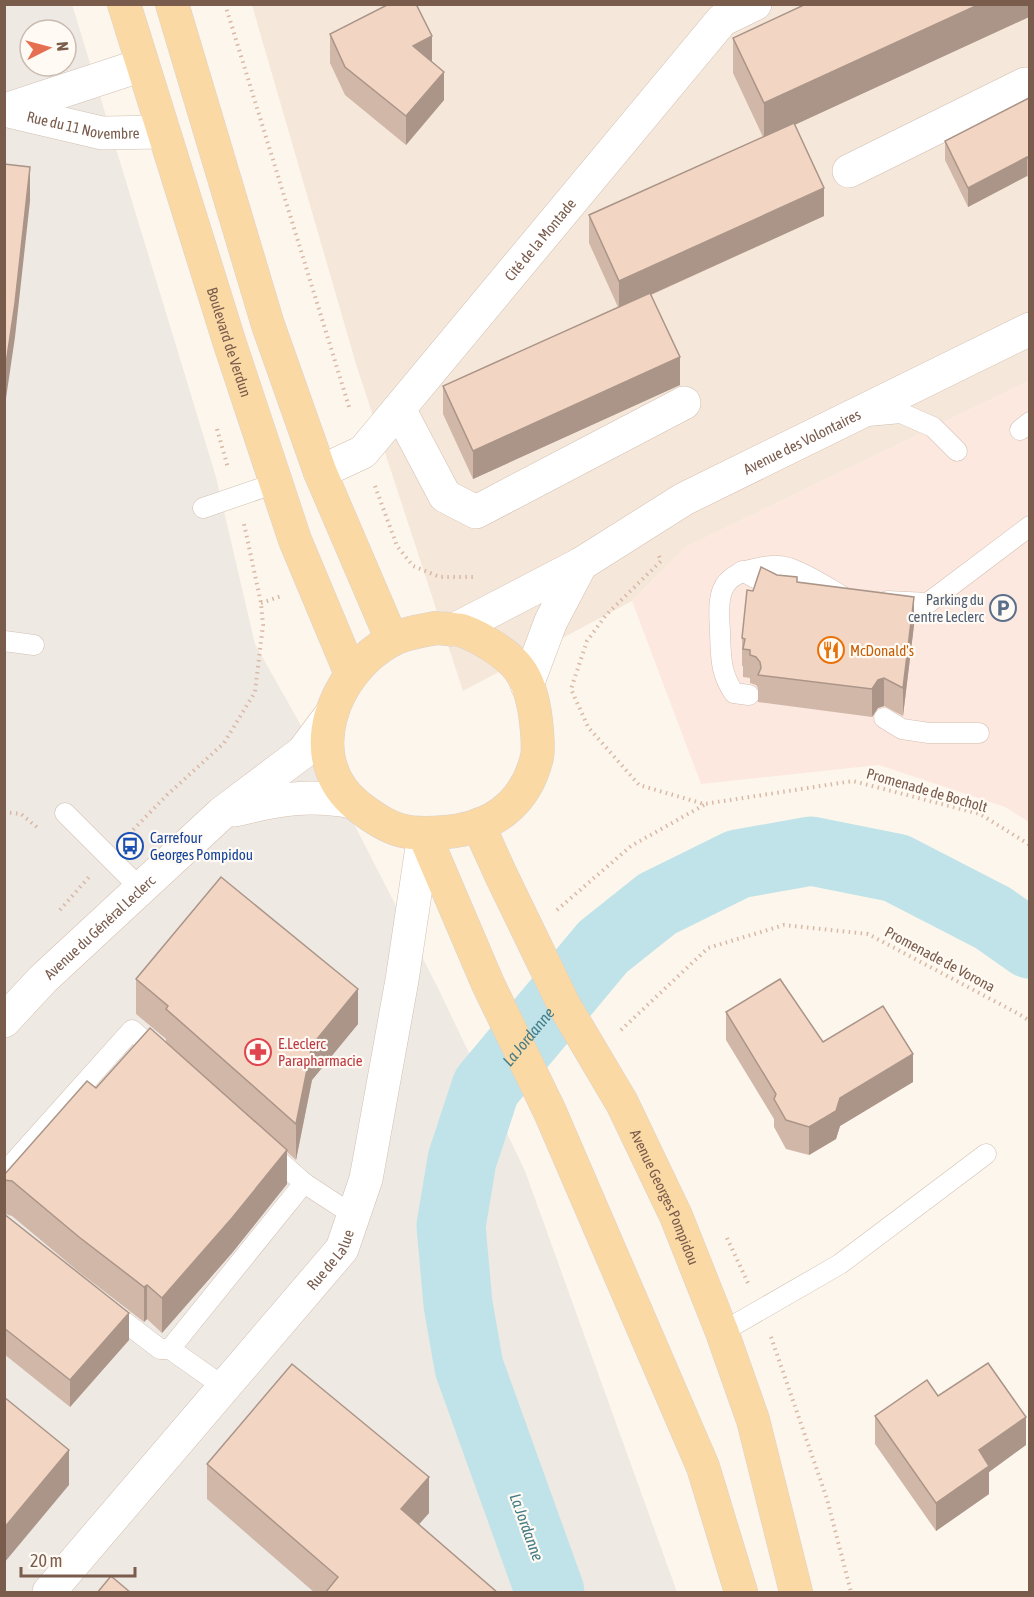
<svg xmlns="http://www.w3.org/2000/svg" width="1034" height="1597" viewBox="0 0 1034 1597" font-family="'Asap Condensed',sans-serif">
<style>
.residential{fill:#f5e8da}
.commercial{fill:#fde8e0}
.industrial{fill:#efe9e4;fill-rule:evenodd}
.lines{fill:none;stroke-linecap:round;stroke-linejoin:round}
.river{stroke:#bfe3e8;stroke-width:69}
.lane-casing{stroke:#d1beb0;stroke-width:21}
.street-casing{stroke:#d1beb0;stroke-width:34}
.secondary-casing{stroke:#d6c0b0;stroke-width:34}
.primary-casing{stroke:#dad1cd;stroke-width:34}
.path{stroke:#d9b8a5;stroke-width:4;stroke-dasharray:1.5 4.5;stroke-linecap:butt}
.lane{stroke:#fff;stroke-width:20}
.street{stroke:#fff;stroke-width:33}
.secondary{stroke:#fff;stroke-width:33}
.primary{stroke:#fbd9a5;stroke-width:33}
.wall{fill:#d1b7a8}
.shaded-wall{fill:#aa9588}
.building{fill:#f3d5c3;stroke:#aa9588;stroke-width:1.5}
.labels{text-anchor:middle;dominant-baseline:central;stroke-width:4.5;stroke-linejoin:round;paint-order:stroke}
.street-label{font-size:15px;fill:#7a5c4d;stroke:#fffaf3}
.service-label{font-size:15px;fill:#4e5e75;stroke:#fffaf3;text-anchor:end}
.food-label{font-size:15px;fill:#c56008;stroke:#fffaf3;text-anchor:start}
.transit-label{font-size:15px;fill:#164399;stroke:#fffaf3;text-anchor:start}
.health-label{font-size:15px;fill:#be3a42;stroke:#fffaf3;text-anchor:start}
.water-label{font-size:16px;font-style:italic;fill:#437c86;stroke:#fffaf3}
</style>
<rect width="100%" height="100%" fill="#fdf6ec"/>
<polygon class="residential" points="252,5 1029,5 1029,381 686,547 632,601 463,691 356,364"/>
<polygon class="commercial" points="1029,381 1029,822 1005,807 879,765 701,784 632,601 686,547"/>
<path class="industrial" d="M72,4L216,477L255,644L329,775L439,990L525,1171L677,1592H5L4,5ZM30,30H66V66H30Z"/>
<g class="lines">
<path class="river" id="s1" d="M550,1592L469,1367L458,1304L451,1226L462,1160L486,1087L603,947L657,904L738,864L811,851L896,868L993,918L1030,944"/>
<defs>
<g id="lane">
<polyline points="868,416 901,413 933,427 957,451"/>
<polyline points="1020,430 1030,422"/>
<polyline points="203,508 276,483"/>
<polyline points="742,571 780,591"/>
<polyline points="887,601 928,603 1030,526"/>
<polyline points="4,641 34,645"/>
<path d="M749,695L734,693C720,673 721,656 720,632C718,596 717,575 758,568C769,566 778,564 789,568C807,574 825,586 842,596"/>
<polyline points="884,718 902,729 929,733 979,733"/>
<polyline points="65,813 140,888"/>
<polyline points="269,1152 304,1183 353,1215"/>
<polyline points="4,1173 132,1030 160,1055"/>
<polyline points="109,1310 160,1349 170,1349 224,1387"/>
<polyline points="722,1332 840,1264 986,1154"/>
<polyline points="170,1349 304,1183"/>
</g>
<g id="street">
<path id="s2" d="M4,110L102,133L163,132"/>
<polyline points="5,110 142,65"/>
<polyline points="849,171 1025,84 1030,84"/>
<polyline points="399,409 445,496 476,512 684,403"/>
<path id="s3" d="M320,472L363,452L722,20L755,4"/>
<path id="s4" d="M49,1592L342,1249L366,1179L402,980L424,834"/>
</g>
<g id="secondary">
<path id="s5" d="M454,630L581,564L684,499L1030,329"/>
<polyline points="527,685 551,621 581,564"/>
<path d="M235,810C279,799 309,794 353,802"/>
<path id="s6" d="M4,1021L43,979L222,813L303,752L332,713"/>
</g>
<g id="primary">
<path id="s7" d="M124,4L229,341L295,540L351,674"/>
<polyline points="172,4 268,325 320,472 392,640"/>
<path d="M436,628C444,629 455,629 463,631C480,637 508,654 519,669C530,684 534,703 536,721C537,732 539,746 537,757C526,803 493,828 446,832C406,836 390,831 358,806C299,759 333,671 392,640C405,633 421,631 436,628Z"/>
<path id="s8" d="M480,824L482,833L501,875L564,1005L622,1103L676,1216L722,1332L753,1420L796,1592"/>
<polyline points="424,834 488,984 550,1112 703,1467 741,1592"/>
</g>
</defs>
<use href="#lane" class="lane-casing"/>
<use href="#street" class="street-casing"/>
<use href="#secondary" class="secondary-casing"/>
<use href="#primary" class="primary-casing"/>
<g class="path">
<polyline points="225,4 350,410"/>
<polyline points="217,429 228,468"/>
<polyline points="375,486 397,546 413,566 440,577 473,577"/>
<polyline points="659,556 661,561 606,615 587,641 571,689 588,727 639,785 704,804 853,781 980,814 1030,845"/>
<polyline points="261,603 281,596"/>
<polyline points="4,812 21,814 39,829"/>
<polyline points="129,834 167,795 224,743 255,692 263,625 261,603 244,524"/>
<polyline points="60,910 89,877"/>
<polyline points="557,910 631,846 704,805"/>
<polyline points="621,1030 708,948 784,925 868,934 1017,1013 1030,1021"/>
<polyline points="727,1238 748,1283"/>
<polyline points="771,1337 827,1499 851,1592"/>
</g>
<use href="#lane" class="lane"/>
<use href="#street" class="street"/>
<use href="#secondary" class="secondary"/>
<use href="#primary" class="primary"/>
</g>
<g class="wall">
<polygon points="1029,17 794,125 824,216 651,295 680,385 473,479 443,414 443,386 618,307 589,243 589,215 763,137 733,73 733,38"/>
<polygon points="330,34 432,62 444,100 406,145 345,95 330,63"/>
<polygon points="1029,98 1029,178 1027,176 968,207 945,160 945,141"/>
<polygon points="777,575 914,625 903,716 884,706 878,708 872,717 758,702 758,688 756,685 750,683 750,678 743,677 743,666 742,666 742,638 753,591"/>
<polygon points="136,979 358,1024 312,1080 296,1160 287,1152 287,1184 232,1253 162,1333 147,1319 144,1322 79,1272 12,1216 5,1214 129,1340 70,1407 4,1354 4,1175 96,1088 166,1042 166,1039 136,1014"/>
<polygon points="726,1012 823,1042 913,1082 840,1126 836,1139 809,1155 786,1149 774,1127 774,1119 726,1040"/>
<polygon points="938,1396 1026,1445 989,1472 989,1494 936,1531 875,1444 875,1416"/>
<polygon points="207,1464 429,1513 418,1524 498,1593 315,1593 207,1499"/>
</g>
<g class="shaded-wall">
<polygon points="980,4 1029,4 1029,17 764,139 764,103"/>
<polygon points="432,36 432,64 413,46"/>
<polygon points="444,72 444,100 406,145 406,116"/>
<polygon points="1027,157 1027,176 968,207 968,188"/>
<polygon points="30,167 30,201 15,337 4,412 4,377"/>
<polygon points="824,188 824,216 619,309 619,281"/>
<polygon points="680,357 680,385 473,479 473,451"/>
<polygon points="914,597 914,625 903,716 903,688"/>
<polygon points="884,678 884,706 878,708 872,717 872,689 878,680"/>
<polygon points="358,989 358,1024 312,1080 296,1160 296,1124 312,1045"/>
<polygon points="913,1054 913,1082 840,1126 836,1139 809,1155 809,1127 840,1098"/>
<polygon points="287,1150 287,1184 232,1253 162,1333 162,1298"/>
<polygon points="147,1285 147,1319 144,1322 144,1287"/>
<polygon points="129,1313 129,1340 70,1407 70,1380"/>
<polygon points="1026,1417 1026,1445 989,1472 989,1494 936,1531 936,1503 979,1450"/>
<polygon points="69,1450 69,1485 4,1563 4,1528"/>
<polygon points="429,1477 429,1513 401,1545 401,1509"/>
</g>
<g class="building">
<polygon points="389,4 416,4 432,36 413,46 444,72 406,116 345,67 330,34"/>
<polygon points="806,4 980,4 764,103 733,38"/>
<polygon points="1029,98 1029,159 1027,157 968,188 945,141"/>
<polygon points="794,123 824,188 619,281 589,215"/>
<polygon points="4,164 30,167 15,303 4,377"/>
<polygon points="650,293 680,357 473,451 443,386"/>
<polygon points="761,567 777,575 797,577 797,582 914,597 903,688 884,678 878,680 872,689 758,675 761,668 760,662 756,657 750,655 750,650 743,649 745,639 742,638 747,590 753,591"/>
<polygon points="221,877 358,989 312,1045 296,1124 166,1009 168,1006 136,979"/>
<polygon points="780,979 823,1042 883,1006 913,1054 840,1098 836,1111 809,1127 786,1120 774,1099 776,1094 726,1012"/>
<polygon points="150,1028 287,1150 232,1218 162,1298 147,1285 144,1287 79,1237 12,1181 4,1180 4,1175 87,1081 96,1088"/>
<polygon points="4,1214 129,1313 70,1380 4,1328"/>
<polygon points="988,1363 1026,1417 979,1450 989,1466 936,1503 875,1416 927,1380 938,1396"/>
<polygon points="292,1364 429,1477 401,1509 498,1593 325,1593 338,1577 207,1464"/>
<polygon points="4,1397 69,1450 4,1528"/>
<polygon points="111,1576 131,1593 97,1593"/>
</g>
<defs>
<symbol id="parking-ring" viewBox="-11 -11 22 22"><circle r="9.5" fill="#fffaf3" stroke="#5c6f8a" stroke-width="1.5"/><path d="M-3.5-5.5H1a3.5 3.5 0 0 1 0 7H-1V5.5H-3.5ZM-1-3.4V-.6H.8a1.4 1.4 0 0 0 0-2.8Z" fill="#5c6f8a"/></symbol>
<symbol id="restaurant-ring" viewBox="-11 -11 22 22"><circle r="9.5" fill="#fffaf3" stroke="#e8710a" stroke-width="1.5"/><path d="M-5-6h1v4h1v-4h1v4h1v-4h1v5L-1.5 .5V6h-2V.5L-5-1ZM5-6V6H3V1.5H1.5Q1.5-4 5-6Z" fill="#e8710a"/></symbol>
<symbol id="bus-ring" viewBox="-11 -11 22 22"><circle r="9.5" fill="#fffaf3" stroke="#1a4fb4" stroke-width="1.5"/><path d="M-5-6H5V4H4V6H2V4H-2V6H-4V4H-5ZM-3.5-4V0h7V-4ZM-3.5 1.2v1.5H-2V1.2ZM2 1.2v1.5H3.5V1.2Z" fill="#1a4fb4"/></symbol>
<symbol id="pharmacy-ring" viewBox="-11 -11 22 22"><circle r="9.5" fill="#fffaf3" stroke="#e0444e" stroke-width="1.5"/><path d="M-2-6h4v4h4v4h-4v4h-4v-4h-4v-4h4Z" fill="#e0444e"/></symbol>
</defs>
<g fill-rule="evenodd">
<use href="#parking-ring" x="988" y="593" width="30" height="30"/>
<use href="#restaurant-ring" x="816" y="635" width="30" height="30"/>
<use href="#bus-ring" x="115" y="831" width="30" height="30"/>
<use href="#pharmacy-ring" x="243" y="1037" width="30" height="30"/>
</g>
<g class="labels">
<g class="street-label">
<text stroke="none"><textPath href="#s2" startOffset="81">Rue du 11 Novembre</textPath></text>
<text stroke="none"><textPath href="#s3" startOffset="324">Cité de la Montade</textPath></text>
<text stroke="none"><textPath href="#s7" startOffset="354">Boulevard de Verdun</textPath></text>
<text stroke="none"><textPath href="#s5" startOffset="396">Avenue des Volontaires</textPath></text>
<text transform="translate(927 790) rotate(16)">Promenade de Bocholt</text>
<text stroke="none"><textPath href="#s6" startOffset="134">Avenue du Général Leclerc</textPath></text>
<text transform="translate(940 959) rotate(28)">Promenade de Vorona</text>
<text stroke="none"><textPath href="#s8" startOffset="417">Avenue Georges Pompidou</textPath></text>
<text stroke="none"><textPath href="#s4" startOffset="436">Rue de Lalue</textPath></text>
</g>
<g class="service-label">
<text x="984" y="599">Parking du<tspan x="984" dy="17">centre Leclerc</tspan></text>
</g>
<g class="food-label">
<text x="850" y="650">McDonald's</text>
</g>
<g class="transit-label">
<text x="150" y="837">Carrefour<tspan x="150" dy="17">Georges Pompidou</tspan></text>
</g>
<g class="health-label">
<text x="278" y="1043">E.Leclerc<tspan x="278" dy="17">Parapharmacie</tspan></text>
</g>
<g class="water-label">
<text stroke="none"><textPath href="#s1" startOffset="591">La Jordanne</textPath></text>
<text transform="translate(527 1527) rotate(70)">La Jordanne</text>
</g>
</g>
<rect width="1034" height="1597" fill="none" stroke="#7a5c4d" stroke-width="12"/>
<g transform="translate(48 48) rotate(84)"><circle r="28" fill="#fffaf3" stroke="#cabbb1" stroke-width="1.5"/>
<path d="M0-4.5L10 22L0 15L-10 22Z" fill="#e76f51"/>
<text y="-9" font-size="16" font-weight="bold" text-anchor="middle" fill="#7a5c4d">N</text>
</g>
<path d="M21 1567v9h114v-9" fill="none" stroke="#7a5c4d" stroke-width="3"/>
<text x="30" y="1567" font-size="18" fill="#7a5c4d" stroke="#fffaf3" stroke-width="4.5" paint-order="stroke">20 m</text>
</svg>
